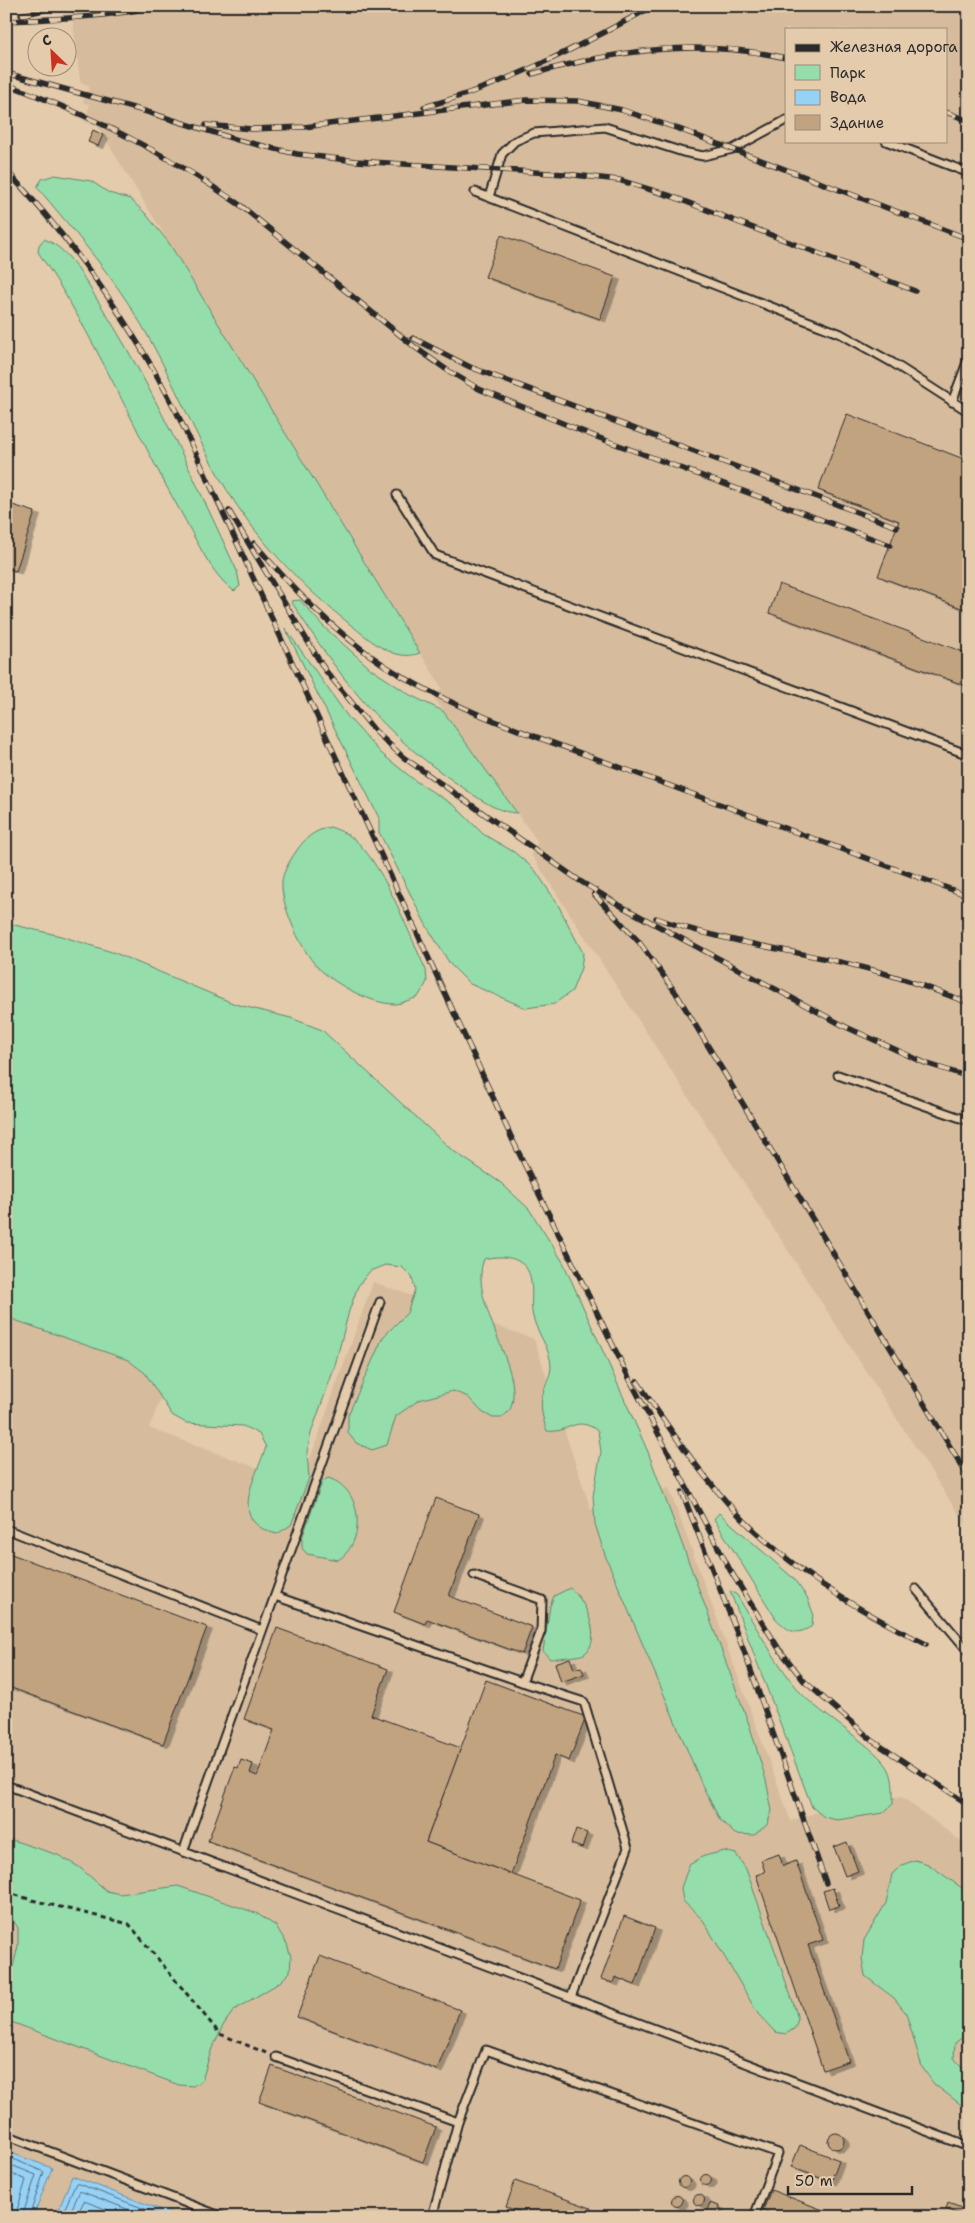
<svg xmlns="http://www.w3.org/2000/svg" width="975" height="2223" viewBox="0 0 975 2223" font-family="'Shantell Sans',sans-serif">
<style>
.built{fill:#d6bc9d;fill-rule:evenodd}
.green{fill:#95ddab;stroke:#60846b}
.water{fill:#96d1f6;stroke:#6b8fa5}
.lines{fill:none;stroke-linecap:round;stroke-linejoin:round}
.shore{stroke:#566d7c;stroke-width:1}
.building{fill:#c2a380;stroke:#2b2b2b;filter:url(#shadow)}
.service-casing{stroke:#2b2b2b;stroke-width:11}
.path{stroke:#2b2b2b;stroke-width:3;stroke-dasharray:5 4;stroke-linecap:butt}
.service{stroke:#e4cbac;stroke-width:7}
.rail-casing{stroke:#2b2b2b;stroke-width:5.5}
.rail{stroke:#e4cbac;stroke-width:4;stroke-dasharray:11;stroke-linecap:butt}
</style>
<defs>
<filter id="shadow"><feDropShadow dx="5.5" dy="3" stdDeviation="0" flood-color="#0004"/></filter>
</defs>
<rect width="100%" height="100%" fill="#e4cbac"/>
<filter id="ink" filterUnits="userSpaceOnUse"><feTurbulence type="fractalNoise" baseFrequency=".02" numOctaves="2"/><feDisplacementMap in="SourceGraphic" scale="10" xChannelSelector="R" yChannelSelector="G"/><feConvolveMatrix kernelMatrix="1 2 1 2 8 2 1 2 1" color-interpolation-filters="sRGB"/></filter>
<g filter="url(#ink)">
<g class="built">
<path d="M125,6H969V1530L531,854L538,842L434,698L442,688L98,127L84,121L90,105L83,102L90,87L80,81L72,13ZM786,29H946V141H786Z"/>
<polygon points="373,1282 534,1339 591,1510 669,1488 791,1821 865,1796 902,1797 969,1847 969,2217 6,2217 6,1317 170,1375 149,1428 301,1484"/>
</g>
<g class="green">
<path d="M55,175L91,181L109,193L130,199L145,213L169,243L420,653C395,663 370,640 351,625C300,585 254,537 221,480C188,422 165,359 128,303C101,262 68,224 37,187L42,179Z"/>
<path d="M44,239C70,249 84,279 98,301C153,387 194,479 237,571L240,586L234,591C211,574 197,541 183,516C133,429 95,335 38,252L39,245Z"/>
<path d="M300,600L323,626L371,669L410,695L443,711L517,813C495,812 477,797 459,785C381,732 341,680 291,601Z"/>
<polygon points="285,628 348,717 382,754 417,782 455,806 483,834 514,852 535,870 557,903 583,953 581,968 572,991 554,1004 526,1008 470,984 450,964 426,925 379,832 379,818"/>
<path d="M330,827C342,831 353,836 362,847C389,878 408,932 426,970L427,982L418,997C411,999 403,1003 396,1004C371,1005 328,981 313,962C299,944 280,903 282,881C283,872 290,860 295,853C305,838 313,831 330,827Z"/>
<path d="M6,923L61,936L115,953L235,1004L291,1018L322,1030L452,1150L501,1183L529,1209L563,1262L648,1452L750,1727L766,1780L772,1811L767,1825L754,1835L735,1834L720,1820L702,1785L605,1555L595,1524L593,1496L601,1452L598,1431C575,1414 569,1434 547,1431C543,1419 539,1406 543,1394C545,1385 550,1377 551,1368C551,1348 538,1336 533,1317C530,1306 533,1294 531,1282C529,1257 504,1254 484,1259C467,1301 525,1369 511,1407C510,1411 505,1415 501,1418H493L482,1412L468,1397L453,1391L419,1400L396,1416L387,1445L372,1450L356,1443L348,1433V1415L383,1337L407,1313L415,1289L412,1277L402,1267L385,1265L370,1271L358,1286L349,1311L334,1369L311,1433L307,1452L309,1478L291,1525L277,1534C226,1522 256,1478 266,1447L259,1434L243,1426L186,1423L172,1415L145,1373L128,1360L6,1317Z"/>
<path d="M328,1478C363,1488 367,1542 338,1560L307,1554L302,1548V1538L322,1482Z"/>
<path d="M719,1513L793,1578L807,1597L813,1613L812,1626C795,1637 789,1631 776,1619L714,1519Z"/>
<path d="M570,1588C585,1599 604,1640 584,1654C581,1656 557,1658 550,1659L543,1651L550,1606L554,1596Z"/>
<path d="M730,1591L737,1595C756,1627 776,1663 800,1692C819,1714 880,1749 889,1770C894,1780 893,1793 893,1804L883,1813L837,1820L824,1817L812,1807Z"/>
<polygon points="6,1838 58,1855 79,1867 107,1891 120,1894 178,1886 256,1913 276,1926 287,1944 291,1957 290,1972 279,1983 234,2010 224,2024 212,2048 202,2080 193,2086 179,2085 6,2020 6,1978 12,1971 18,1946 18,1928 6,1909"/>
<polygon points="724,1851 736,1854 746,1869 793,2002 798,2019 795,2028 786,2034 775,2032 758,2014 703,1920 683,1901 681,1888 689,1865 704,1856"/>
<polygon points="915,1860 928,1864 969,1893 969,2032 955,2043 954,2058 962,2067 969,2068 969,2108 964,2107 934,2084 922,2067 906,2013 894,1998 865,1976 862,1958 864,1940 886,1903 892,1874 902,1865"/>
</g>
<g class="water">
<polygon points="6,2151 52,2168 33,2217 6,2217"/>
<polygon points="72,2176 180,2217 56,2217"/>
</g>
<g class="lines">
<g class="shore">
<polyline points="6,2156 44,2172 29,2217"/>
<polyline points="6,2163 36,2175 22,2217"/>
<polyline points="6,2171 26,2180 15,2217"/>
<polyline points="61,2217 76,2183 166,2217"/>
<polyline points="68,2217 80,2191 148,2217"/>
<polyline points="76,2217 84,2201 127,2217"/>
</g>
</g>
<g class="building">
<polygon points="93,130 103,135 98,146 88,142"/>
<polygon points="501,235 615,277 600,319 485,277"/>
<polygon points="847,414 969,461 969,611 878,576 899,521 818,490"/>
<polygon points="6,503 35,512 16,571 6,568"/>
<polygon points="779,584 969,654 969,687 769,613"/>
<polygon points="436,1498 479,1514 449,1596 532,1627 522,1654 427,1619 425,1624 394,1612"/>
<polygon points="6,1552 207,1627 163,1744 6,1686"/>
<polygon points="277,1628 388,1669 371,1715 461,1748 426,1842 580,1900 555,1969 208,1841 235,1767 238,1768 241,1760 253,1764 250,1773 257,1776 274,1730 244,1719"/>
<polygon points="570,1658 574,1669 581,1667 584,1674 561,1682 555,1663"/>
<polygon points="486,1680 586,1717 569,1761 555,1755 511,1874 426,1842"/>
<polygon points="576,1829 587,1833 582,1848 571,1844"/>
<polygon points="847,1842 858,1871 845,1876 834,1847"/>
<polygon points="779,1854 783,1866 796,1861 823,1940 808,1945 849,2061 823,2070 756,1875 765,1872 761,1860"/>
<polygon points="833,1888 839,1906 829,1909 823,1891"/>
<polygon points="624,1916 655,1928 635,1985 615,1977 613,1983 601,1979"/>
<polygon points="320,1956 460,2010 437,2070 297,2017"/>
<polygon points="272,2066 436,2127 423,2162 259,2102"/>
<circle cx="836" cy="2141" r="8"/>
<polygon points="800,2145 839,2160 831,2182 791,2167"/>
<circle cx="706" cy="2180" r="5.5"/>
<circle cx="684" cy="2182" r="5.5"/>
<polygon points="515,2181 591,2208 588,2217 534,2217 506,2207"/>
<polygon points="771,2190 823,2210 821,2217 781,2217 763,2210"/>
<circle cx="699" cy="2200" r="5.5"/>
<circle cx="677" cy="2201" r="5.5"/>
<polygon points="710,2203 719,2206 715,2217 704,2217"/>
<polygon points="948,2203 967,2210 965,2216 946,2209"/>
</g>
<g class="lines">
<defs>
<g id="service">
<polyline points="886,141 969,173"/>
<polyline points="475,192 841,334 893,363 969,412"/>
<polyline points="489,197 502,154 515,141 534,133 605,127 683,152 703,156 733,149 786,120"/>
<polyline points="952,402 969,357"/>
<polyline points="397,495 435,555 969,755"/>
<polyline points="838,1075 969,1121"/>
<polyline points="6,1529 262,1630"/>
<polyline points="916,1589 969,1652"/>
<polyline points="275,1596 522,1682 541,1631 542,1600 474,1575"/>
<polyline points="522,1682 584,1702 628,1848 571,1997"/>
<polyline points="6,1785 969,2147"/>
<polyline points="183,1852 380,1302"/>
<polyline points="276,2057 458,2122"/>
<polyline points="6,2135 223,2217"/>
<polyline points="432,2217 458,2122 486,2050 778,2153 754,2217"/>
</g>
</defs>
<use href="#service" class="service-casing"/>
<polyline class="path" points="6,1892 32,1900 129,1924 220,2034 266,2053"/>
<use href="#service" class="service"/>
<defs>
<g id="rail">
<polyline points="21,15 62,6"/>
<path d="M6,21C58,19 108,17 159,6"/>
<polyline points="6,73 144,111 238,140 297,154 356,161 565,174 619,180 671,196 915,291"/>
<path d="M532,74C618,50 698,38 786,58"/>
<path d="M6,84C94,117 163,151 240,205L416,348L447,370L479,389L594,436L890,545"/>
<path d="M424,107C505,85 579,47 653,6"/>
<polyline points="946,112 969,121"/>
<polyline points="206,125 252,129 304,127 526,100 578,101 622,110 679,129 969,239"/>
<path d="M6,170C75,244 131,323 177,413L514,1143L629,1378L730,1570L779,1649L804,1681L873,1741L969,1805"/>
<polyline points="413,338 470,367 897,527"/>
<polyline points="229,511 325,670 375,731 403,757 580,881 621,906 846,1027 925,1063 969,1077"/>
<path d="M254,543C292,588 334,632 384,665C456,712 541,738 622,768C738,811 853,853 969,896"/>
<polyline points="594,894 639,942 676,993 969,1478"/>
<path d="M656,918C722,942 789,949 857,966C895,975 932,989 969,1003"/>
<path d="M637,1381C676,1438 714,1496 766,1541C814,1584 868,1615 926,1644"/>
<polyline points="682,1492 744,1651 826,1883"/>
</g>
</defs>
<use href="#rail" class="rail-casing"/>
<use href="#rail" class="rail"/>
</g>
</g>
<rect width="975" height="2223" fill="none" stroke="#e4cbac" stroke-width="25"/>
<rect x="12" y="12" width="950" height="2198" fill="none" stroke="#2b2b2b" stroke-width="2" filter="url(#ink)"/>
<rect x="785" y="28" width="162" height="115" fill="#e4cbac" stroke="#9a8b78"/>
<rect x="795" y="44" width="25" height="8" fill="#2b2b2b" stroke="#9a8b78"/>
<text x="830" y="52" font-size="15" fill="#2b2b2b">Железная дорога</text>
<rect x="795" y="65" width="25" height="15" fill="#95ddab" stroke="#9a8b78"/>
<text x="830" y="78" font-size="15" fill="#2b2b2b">Парк</text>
<rect x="795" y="90" width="25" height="15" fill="#96d1f6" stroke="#9a8b78"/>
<text x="830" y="102" font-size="15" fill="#2b2b2b">Вода</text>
<rect x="795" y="115" width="25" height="15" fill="#c2a380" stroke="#9a8b78"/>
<text x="830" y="128" font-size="15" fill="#2b2b2b">Здание</text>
<g transform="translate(52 52) rotate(335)"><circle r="24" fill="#e4cbac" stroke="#9a8b78"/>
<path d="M0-4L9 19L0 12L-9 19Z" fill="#c8321e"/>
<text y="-8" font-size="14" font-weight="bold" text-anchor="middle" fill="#2b2b2b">С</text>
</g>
<path d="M788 2186v8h124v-8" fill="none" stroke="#2b2b2b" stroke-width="2.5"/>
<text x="795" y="2186" font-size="15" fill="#2b2b2b" stroke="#e4cbac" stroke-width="4" paint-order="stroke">50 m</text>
</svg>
